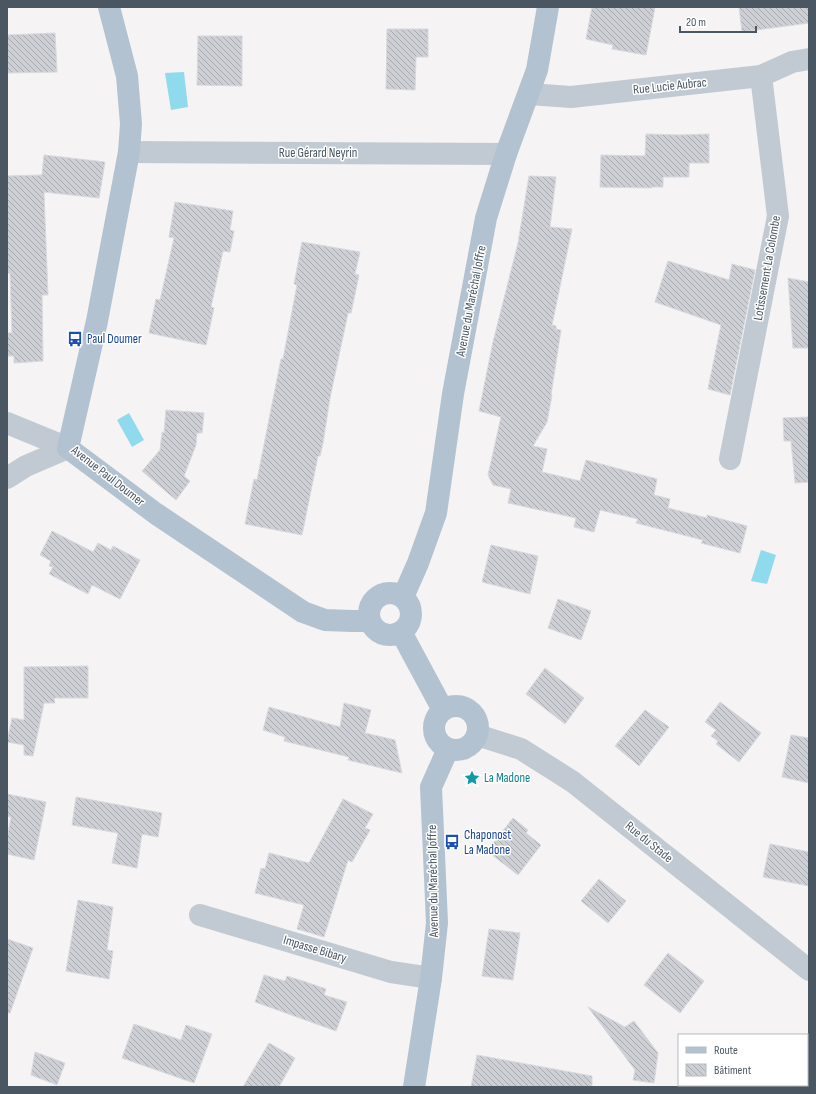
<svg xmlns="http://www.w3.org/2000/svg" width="816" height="1094" viewBox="0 0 816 1094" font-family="'Sofia Sans Condensed',sans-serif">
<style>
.water{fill:#90daee}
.building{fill:url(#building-back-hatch);stroke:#d7d9de}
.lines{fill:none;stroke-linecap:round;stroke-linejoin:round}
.minor{stroke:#c1cad2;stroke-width:22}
.major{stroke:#b3c2d1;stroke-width:22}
.labels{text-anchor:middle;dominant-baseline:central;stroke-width:3;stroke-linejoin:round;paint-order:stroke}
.street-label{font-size:13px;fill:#4a5661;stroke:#fff}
.transit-label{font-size:13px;fill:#164399;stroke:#fff;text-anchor:start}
.culture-label{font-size:13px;fill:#0d838f;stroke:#fff;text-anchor:start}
</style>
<defs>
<pattern id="building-back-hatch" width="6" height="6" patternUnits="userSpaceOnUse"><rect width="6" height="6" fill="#cdcfd5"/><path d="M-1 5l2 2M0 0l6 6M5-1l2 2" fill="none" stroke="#a8abb0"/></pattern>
</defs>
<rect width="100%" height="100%" fill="#f5f3f3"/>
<g class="water">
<polygon points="184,72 188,107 171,110 165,73"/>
<polygon points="129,413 144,440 132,447 117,420"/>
<polygon points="761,550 776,555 767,584 751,581"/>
</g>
<g class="building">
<polygon points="592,7 655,7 646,55 612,49 613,45 586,39"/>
<polygon points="739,7 809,7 809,23 742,32"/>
<polygon points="387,29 428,29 428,57 416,57 415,90 386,89"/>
<polygon points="55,33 57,72 7,73 7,35"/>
<polygon points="198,36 242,36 242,86 197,85"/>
<polygon points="646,134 680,135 709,134 709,163 689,163 689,177 663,177 663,187 652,187 652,188 600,187 601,155 645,156"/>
<polygon points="44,155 105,162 99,198 44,192 48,295 42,295 43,361 14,363 14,356 7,356 7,333 12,333 10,273 7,273 7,176 42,175"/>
<polygon points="529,176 556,177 550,227 572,229 552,325 556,326 556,329 561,330 551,395 552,395 547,422 533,446 547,449 542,472 580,481 586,460 657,479 654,495 670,499 668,508 707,518 707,515 747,526 740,553 701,543 703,540 636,523 638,519 600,510 594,532 574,527 576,518 508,503 511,489 493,485 488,475 501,417 479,411 493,342 518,243"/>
<polygon points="175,202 233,211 230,230 234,231 230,252 223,251 211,307 214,308 206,345 149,333 156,299 160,300 174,238 169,237"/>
<polygon points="302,242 360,252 355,274 359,275 351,313 348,313 330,398 323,443 320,456 318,456 302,535 245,524 254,479 257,480 281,359 283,359 297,285 294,284"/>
<polygon points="668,261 729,280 732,264 755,270 730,395 708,389 721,325 655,302"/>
<polygon points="788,278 809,282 809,348 793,348"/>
<polygon points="166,410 204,413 202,433 197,433 196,445 184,476 190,481 176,500 142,471 160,450 162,432 164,433"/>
<polygon points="809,417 809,482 795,483 791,441 784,441 783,418"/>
<polygon points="52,531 93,552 98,543 111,550 113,546 140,560 120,599 92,585 88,594 49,574 53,567 49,566 51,561 40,555"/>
<polygon points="491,545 538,556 530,594 482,582"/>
<polygon points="558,599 591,611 581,640 548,628"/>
<polygon points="88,666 88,698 54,698 55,703 44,703 33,756 24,755 24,745 7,742 12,718 24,720 24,667"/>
<polygon points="545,668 584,698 565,724 526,694"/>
<polygon points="720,702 761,733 739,762 716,744 718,741 711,736 716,730 705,722"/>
<polygon points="344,703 371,710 365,733 395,740 402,773 348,760 349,757 284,741 285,737 263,730 269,707 340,727"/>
<polygon points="645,710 669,727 639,766 615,746"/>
<polygon points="791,735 809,738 809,783 782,777"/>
<polygon points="7,794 46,802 34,860 7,854 7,839 11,817 7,816"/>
<polygon points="76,797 162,813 158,837 142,834 137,868 112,863 118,833 72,825"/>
<polygon points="343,799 373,814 365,828 370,830 352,862 348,860 324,937 297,929 304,905 255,893 261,868 265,869 269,853 309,863"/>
<polygon points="513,818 528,830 526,833 541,845 518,875 487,851"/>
<polygon points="770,844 809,852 809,886 763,877"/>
<polygon points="599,879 626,901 608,923 581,901"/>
<polygon points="78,900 113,907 107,950 113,951 109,979 66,971"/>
<polygon points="489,929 520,933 513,980 482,976"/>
<polygon points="7,939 33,948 10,1013 7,1013"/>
<polygon points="668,953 704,981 680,1013 644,985"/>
<polygon points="264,975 285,981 287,976 306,982 326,989 324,995 347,1002 336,1031 255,1002"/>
<polygon points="588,1007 625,1027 634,1021 658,1053 654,1083 633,1080 635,1070"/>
<polygon points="134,1024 181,1040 186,1025 212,1034 194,1083 122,1058"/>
<polygon points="269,1043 295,1058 279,1087 243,1087"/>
<polygon points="35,1052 65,1063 57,1085 31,1075"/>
<polygon points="477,1055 592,1076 592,1087 471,1087"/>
</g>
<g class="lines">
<g class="minor">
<polyline points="529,94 571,97 761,76 792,62 809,59"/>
<polyline points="129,152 506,154"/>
<polyline points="7,423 68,448"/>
<polyline points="730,459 778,216 761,76"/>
<polyline points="7,478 26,466 68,448"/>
<polyline points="477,735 521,749 573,782 809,970"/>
<polyline points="200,915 391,972 431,978"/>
</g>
<g class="major">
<polyline points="109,7 127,76 131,124 129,152 97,321 68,448 155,513 303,612 325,620 352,621 369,621"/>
<circle cx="390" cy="614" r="21"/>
<polyline points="403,597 418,563 436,513 453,394 486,218 506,154 537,70 548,7"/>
<polyline points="401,632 443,710"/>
<circle cx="456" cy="728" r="22"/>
<polyline points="414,1087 431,978 437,923 431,787 448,749"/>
</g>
</g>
<defs>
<symbol id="bus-bare" viewBox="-9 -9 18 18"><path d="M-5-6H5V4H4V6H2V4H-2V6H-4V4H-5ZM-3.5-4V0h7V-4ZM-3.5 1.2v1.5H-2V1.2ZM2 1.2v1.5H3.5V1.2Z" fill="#1a4fb4" stroke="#fff" stroke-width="2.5" paint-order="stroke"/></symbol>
<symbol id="sight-bare" viewBox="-9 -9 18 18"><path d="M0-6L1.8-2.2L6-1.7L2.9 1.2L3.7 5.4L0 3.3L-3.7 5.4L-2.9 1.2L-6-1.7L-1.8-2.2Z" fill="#0f9aa8" stroke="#fff" stroke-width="2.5" paint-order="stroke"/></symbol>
</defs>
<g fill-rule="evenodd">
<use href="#bus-bare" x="64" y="328" width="22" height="22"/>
<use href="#sight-bare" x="461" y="767" width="22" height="22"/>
<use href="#bus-bare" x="441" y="831" width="22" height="22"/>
</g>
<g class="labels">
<g class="street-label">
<text transform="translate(670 86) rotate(-6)">Rue Lucie Aubrac</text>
<text x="318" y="153">Rue Gérard Neyrin</text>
<text transform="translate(767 268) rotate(-80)">Lotissement La Colombe</text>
<text transform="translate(471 301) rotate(-79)">Avenue du Maréchal Joffre</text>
<text transform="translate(108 476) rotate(38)">Avenue Paul Doumer</text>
<text transform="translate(649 842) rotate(39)">Rue du Stade</text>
<text transform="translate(433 881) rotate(-91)">Avenue du Maréchal Joffre</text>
<text transform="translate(315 949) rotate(17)">Impasse Bibary</text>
</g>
<g class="transit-label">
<text x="87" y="339">Paul Doumer</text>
<text x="464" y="835">Chaponost<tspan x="464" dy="15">La Madone</tspan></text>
</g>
<g class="culture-label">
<text x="484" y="778">La Madone</text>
</g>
</g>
<rect width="816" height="1094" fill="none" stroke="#4a5661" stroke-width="16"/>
<rect x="678" y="1034" width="130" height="52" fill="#ffffff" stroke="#b7bbc0"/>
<rect x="686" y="1047" width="20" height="6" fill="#b3c2d1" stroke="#b7bbc0"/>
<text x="714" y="1054" font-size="12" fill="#4a5661">Route</text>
<rect x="686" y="1064" width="20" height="12" fill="url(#building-back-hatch)" stroke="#b7bbc0"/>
<text x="714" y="1074" font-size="12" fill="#4a5661">Bâtiment</text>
<path d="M680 26v6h76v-6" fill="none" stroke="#4a5661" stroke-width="2"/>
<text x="686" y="26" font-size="12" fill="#4a5661" stroke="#ffffff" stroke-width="3" paint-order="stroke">20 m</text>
</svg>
